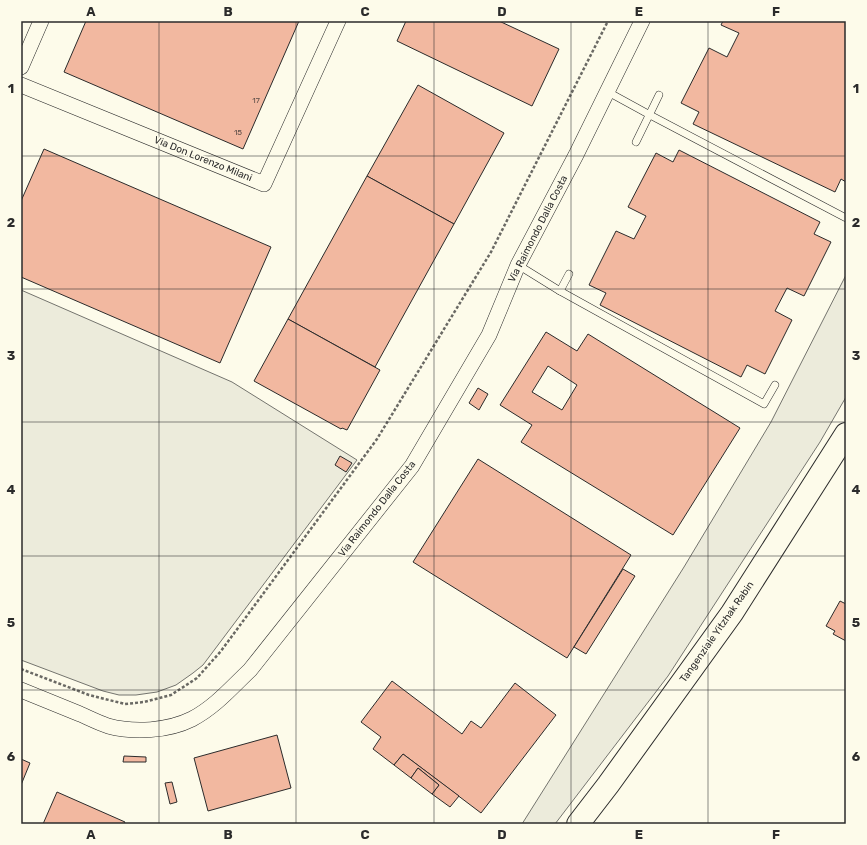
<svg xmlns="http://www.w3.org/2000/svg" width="867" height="845" viewBox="0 0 867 845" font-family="Rubik,sans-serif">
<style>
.green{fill:#ecebdb;stroke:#74746e}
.building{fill:#f2b8a0;stroke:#2b2b2b;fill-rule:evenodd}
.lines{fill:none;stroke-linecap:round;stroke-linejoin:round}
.lane-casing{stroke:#2b2b2b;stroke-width:8}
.street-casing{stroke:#2b2b2b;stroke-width:16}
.primary-casing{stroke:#2b2b2b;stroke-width:24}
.path{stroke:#6a6964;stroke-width:2.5;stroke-dasharray:3 2;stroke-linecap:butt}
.lane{stroke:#fdfbea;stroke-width:7}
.street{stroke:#fdfbea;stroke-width:15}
.primary{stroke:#fdfbea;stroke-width:22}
.grid{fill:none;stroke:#2b2b2b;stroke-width:1;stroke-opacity:0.55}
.labels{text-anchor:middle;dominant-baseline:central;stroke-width:3;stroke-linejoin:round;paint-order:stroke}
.number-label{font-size:8px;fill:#5d4e48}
.street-label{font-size:10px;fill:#2b2b2b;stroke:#fdfbea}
.neatline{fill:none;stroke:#2b2b2b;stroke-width:1.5}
.grid-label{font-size:13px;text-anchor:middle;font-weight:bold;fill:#2b2b2b}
</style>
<rect width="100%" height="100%" fill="#fdfbea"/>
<g class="green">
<polygon points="846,275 846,397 820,442 668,676 555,824 522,824 684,567 771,422"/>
<polygon points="21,290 232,382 357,460 203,665 193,673 176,685 157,692 136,695 119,695 103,691 21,660"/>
</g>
<g class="building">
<polygon points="86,21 299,21 243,149 64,72"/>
<polygon points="406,21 499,21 559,49 532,106 397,41"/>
<polygon points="723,21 846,21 846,182 841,179 835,192 693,124 699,112 681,103 709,48 727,57 739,33 721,25"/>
<polygon points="418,85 504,133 454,224 367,176"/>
<polygon points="44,149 271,247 220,363 21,277 21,201"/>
<polygon points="679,150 820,222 814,234 831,242 804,296 787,288 775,311 792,320 765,374 747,365 741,377 600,305 606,293 589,285 616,231 634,239 646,216 628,207 656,153 673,162"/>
<polygon points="367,176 454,224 375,367 288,319"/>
<polygon points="288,319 380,370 347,430 342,428 341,429 254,381"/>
<path d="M546,332L577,351L588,334L740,428L673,535L521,442L532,425L500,405ZM548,366L577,385L562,410L532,392Z"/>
<polygon points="478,388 488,394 479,410 469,403"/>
<polygon points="340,456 352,463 346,472 335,465"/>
<polygon points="478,459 631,555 567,658 413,562"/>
<polygon points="623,569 635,576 586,654 574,647"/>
<polygon points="840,601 846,604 846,641 833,634 835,631 826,626"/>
<polygon points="392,681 462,734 471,721 481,728 515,683 556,715 481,813 403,754 394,765 373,749 381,737 361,722"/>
<polygon points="277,735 291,788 208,811 194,758"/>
<polygon points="403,754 459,796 450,807 432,794 439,785 418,768 411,778 394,765"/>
<polygon points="124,756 146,757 146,762 123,762"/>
<polygon points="21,759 30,763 21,785"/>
<polygon points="418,768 439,785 432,794 411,778"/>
<polygon points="172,782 177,802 170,804 165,783"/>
<polygon points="57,792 125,822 124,824 43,824"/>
</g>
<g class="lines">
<defs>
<g id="lane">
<polyline points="608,92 650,115 846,218"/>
<polyline points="636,142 659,95"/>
<polyline points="518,265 560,291 764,404 775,385"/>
<polyline points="560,291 569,274"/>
</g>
<g id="street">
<polyline points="21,67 41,21"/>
<polyline points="21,85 264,184 338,21"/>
<path d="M21,690C41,698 60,706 80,714C89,718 99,723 108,726C134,733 168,731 192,719C215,707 232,687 250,670L412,466L489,335L518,265L576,155L642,21"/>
</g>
<polyline id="primary" points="578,824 608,785 732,613 846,434"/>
</defs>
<use href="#lane" class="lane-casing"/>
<use href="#street" class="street-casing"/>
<use href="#primary" class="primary-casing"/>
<polyline class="path" points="21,669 89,695 125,704 144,702 171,695 197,678 221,651 377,439 491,252 608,21"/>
<use href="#lane" class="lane"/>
<use href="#street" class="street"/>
<use href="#primary" class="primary"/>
</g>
<path class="grid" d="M159,21V824M296,21V824M434,21V824M571,21V824M708,21V824M21,156H846M21,289H846M21,422H846M21,556H846M21,690H846"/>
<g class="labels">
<g class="number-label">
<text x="256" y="100">17</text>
<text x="238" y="132">15</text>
</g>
<g class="street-label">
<text transform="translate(203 159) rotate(22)">Via Don Lorenzo Milani</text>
<text transform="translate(538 229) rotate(-63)">Via Raimondo Dalla Costa</text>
<text transform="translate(377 509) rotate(-52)">Via Raimondo Dalla Costa</text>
<text transform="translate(717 632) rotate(-55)">Tangenziale Yitzhak Rabin</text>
</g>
</g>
<rect width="867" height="845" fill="none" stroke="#fdfbea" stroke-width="44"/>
<rect x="22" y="22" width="823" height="801" class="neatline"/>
<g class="grid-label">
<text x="91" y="16">A</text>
<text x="228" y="16">B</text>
<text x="365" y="16">C</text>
<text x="502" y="16">D</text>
<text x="639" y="16">E</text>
<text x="776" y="16">F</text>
<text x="11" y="93">1</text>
<text x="856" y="93">1</text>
<text x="11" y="227">2</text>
<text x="856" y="227">2</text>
<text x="11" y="360">3</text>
<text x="856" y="360">3</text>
<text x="11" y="494">4</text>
<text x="856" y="494">4</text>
<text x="11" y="627">5</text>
<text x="856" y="627">5</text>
<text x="11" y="761">6</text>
<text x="856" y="761">6</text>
<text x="91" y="839">A</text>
<text x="228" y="839">B</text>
<text x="365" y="839">C</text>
<text x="502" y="839">D</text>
<text x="639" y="839">E</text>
<text x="776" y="839">F</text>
</g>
</svg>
